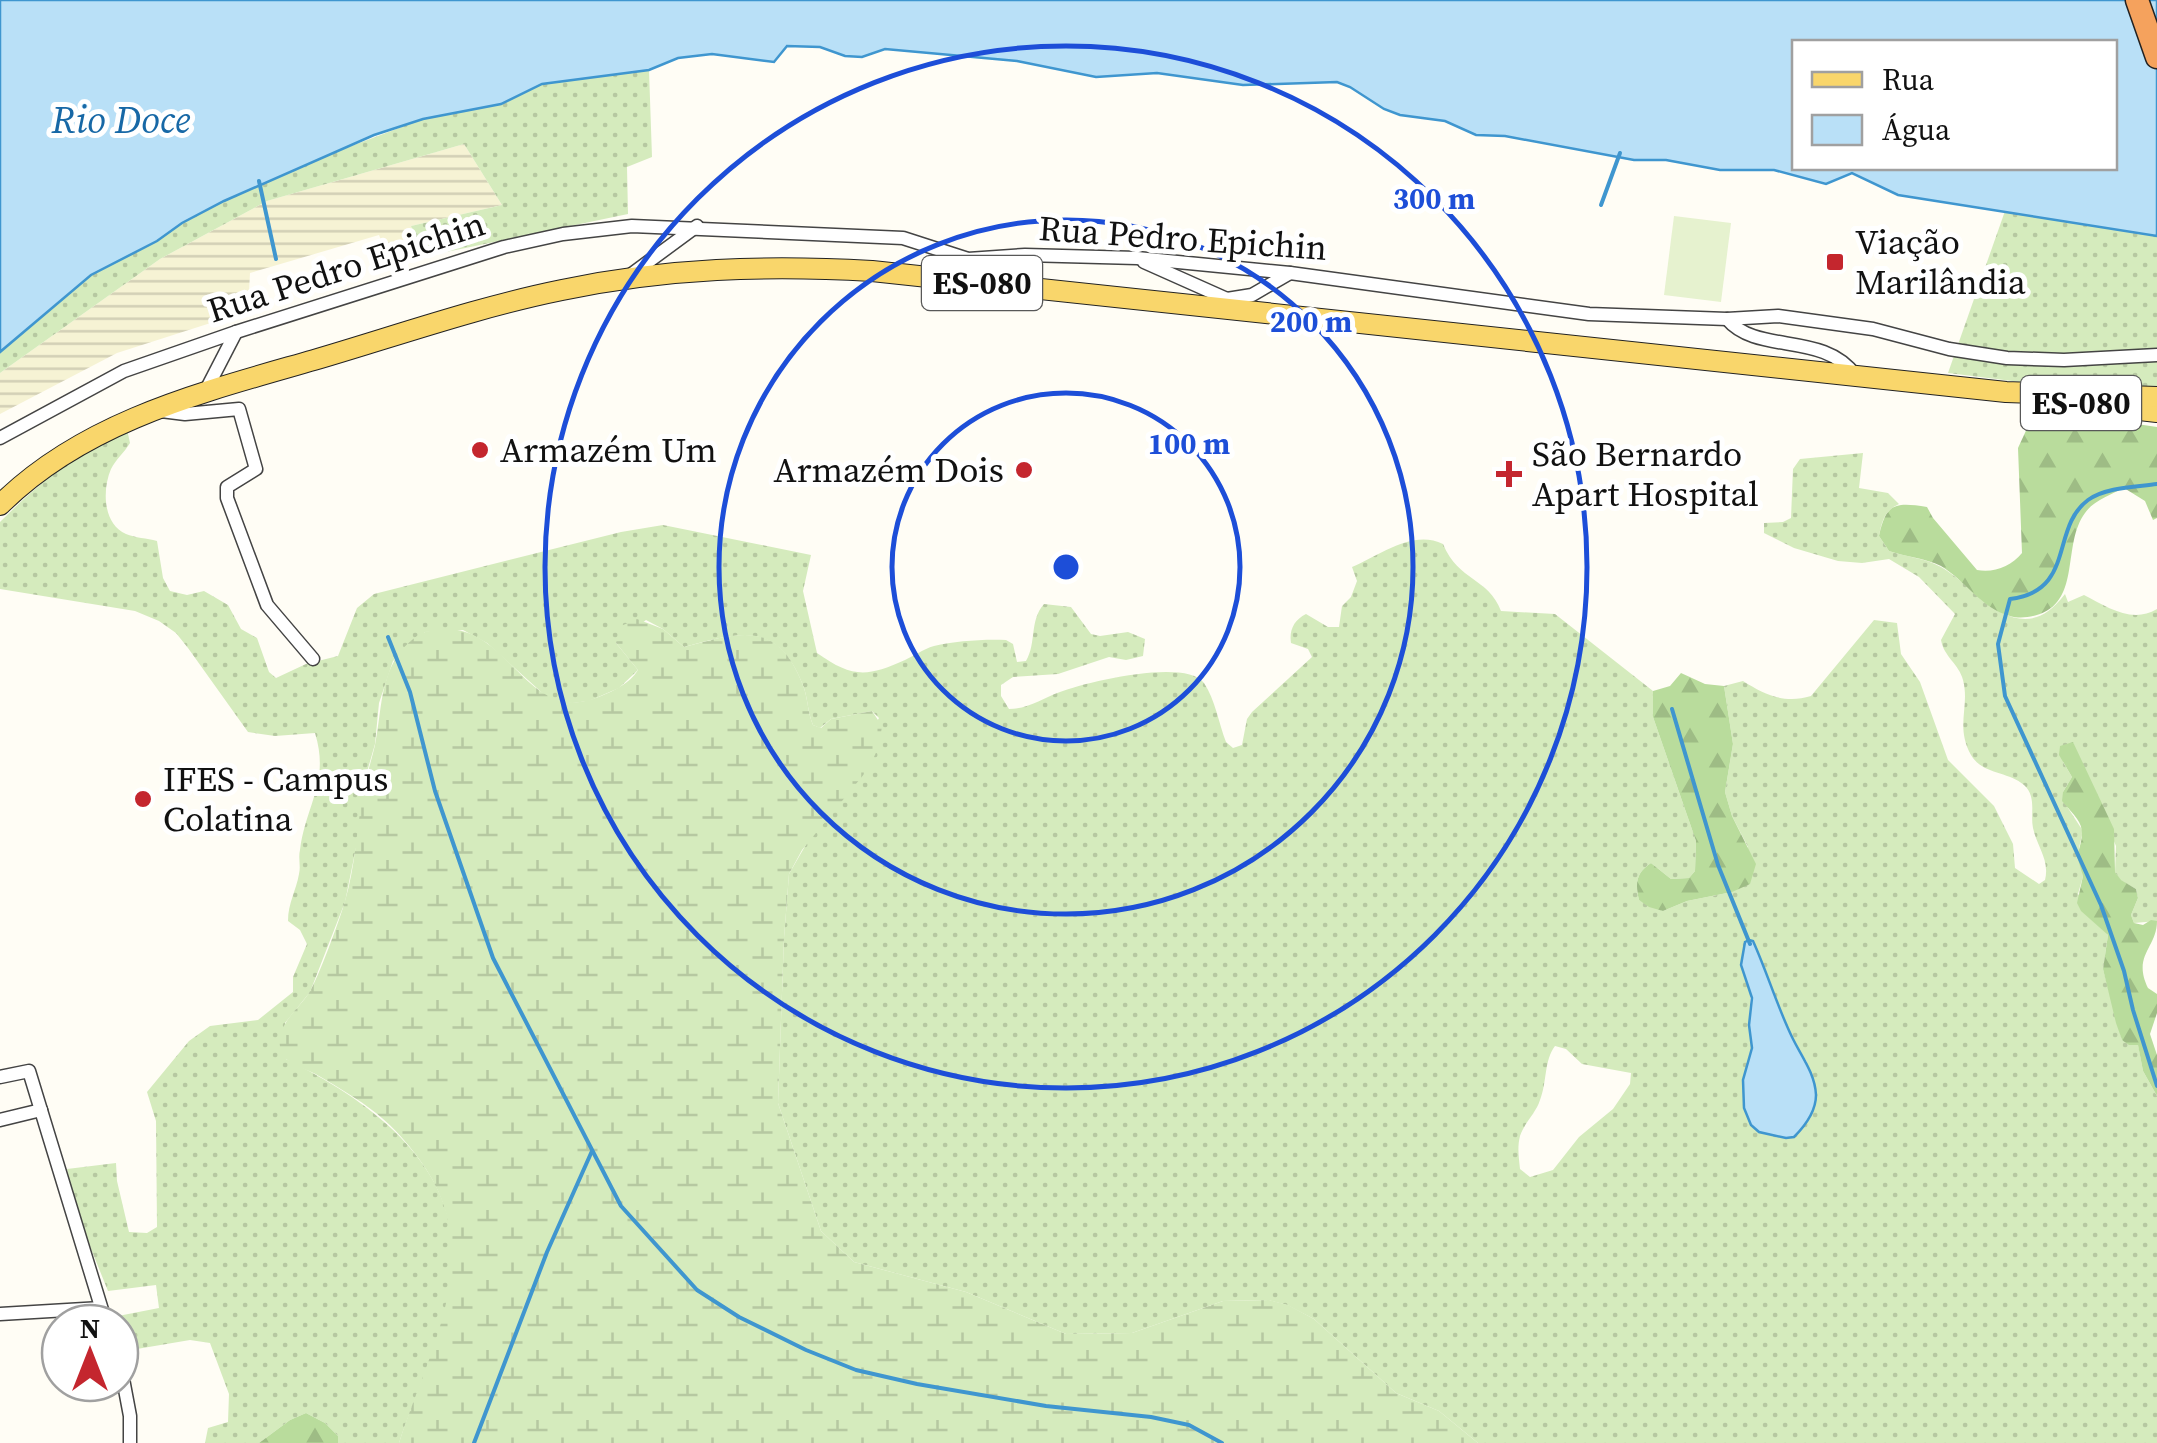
<svg xmlns="http://www.w3.org/2000/svg" width="2157" height="1443" viewBox="0 0 2157 1443" font-family="'Source Serif 4',serif">
<style>
.farmland{fill:url(#farmland-rules)}
.grass{fill:url(#grass-dots);fill-rule:evenodd}
.forest{fill:url(#forest-firs)}
.wetland{fill:url(#wetland-marsh)}
.pitch{fill:#e6f2cf}
.water{fill:#b9e0f7;stroke:#3f96cf;stroke-width:2.5;fill-rule:evenodd}
.lines{fill:none;stroke-linecap:round;stroke-linejoin:round}
.stream{stroke:#3f96cf;stroke-width:4}
.street-casing{stroke:#444;stroke-width:15}
.primary-casing{stroke:#222;stroke-width:22}
.highway-casing{stroke:#222;stroke-width:25}
.street{stroke:#fff;stroke-width:12}
.primary{stroke:#f9d66b;stroke-width:20}
.highway{stroke:#f5a25d;stroke-width:22}
.ring{fill:none;stroke:#1d4ed8;stroke-width:5}
.poi-dot{fill:#c4262e;stroke:#fff;stroke-width:4}
.labels{text-anchor:middle;dominant-baseline:central;stroke-width:10;stroke-linejoin:round;paint-order:stroke}
.shield{fill:#fff;stroke:#585858;stroke-width:2.5}
.shield-label{font-size:32px;font-weight:bold;fill:#111}
.street-label{font-size:35px;fill:#111;stroke:#fff}
.poi-label{font-size:35px;fill:#111;stroke:#fff;text-anchor:start}
.water-label{font-size:38px;font-style:italic;fill:#1768a6;stroke:#fff}
.centre{fill:#1d4ed8;stroke:#fff;stroke-width:5}
.ring-label{font-size:30px;text-anchor:middle;font-weight:bold;fill:#1d4ed8;stroke:#fff;stroke-width:10;stroke-linejoin:round;paint-order:stroke}
</style>
<defs>
<pattern id="farmland-rules" width="6" height="5" patternUnits="userSpaceOnUse" patternTransform="scale(2.5)"><rect width="6" height="5" fill="#f6f3d4"/><path d="M0 2.5h6" fill="none" stroke="#d2cfb5"/></pattern>
<pattern id="grass-dots" width="8" height="8" patternUnits="userSpaceOnUse" patternTransform="scale(2.5)"><rect width="8" height="8" fill="#d5ebbd"/><path d="M2 2h.1M6 6h.1" fill="none" stroke="#b6c8a1" stroke-width="1.8" stroke-linecap="round"/></pattern>
<pattern id="forest-firs" width="22" height="20" patternUnits="userSpaceOnUse" patternTransform="scale(2.5)"><rect width="22" height="20" fill="#b9dc9c"/><path d="M5 1l3.5 6h-7zM16 11l3.5 6h-7z" fill="#9ebc85"/></pattern>
<pattern id="wetland-marsh" width="20" height="14" patternUnits="userSpaceOnUse" patternTransform="scale(2.5)"><rect width="20" height="14" fill="#d5ebbd"/><path d="M1 5h8M5 5V1M11 12h8M15 12V8" fill="none" stroke="#b6c8a1"/></pattern>
</defs>
<rect width="100%" height="100%" fill="#fffdf5"/>
<polygon class="farmland" points="464,144 502,205 411,226 422,257 390,264 379,235 250,273 248,311 117,353 0,414 0,373 160,259 267,201"/>
<g class="grass">
<polygon points="649,70 652,157 627,167 628,214 422,257 411,226 502,205 464,144 267,201 160,259 0,373 0,352 91,275 157,241 182,223 224,201 330,154 423,119 501,104 542,84"/>
<polygon points="2005,211 2157,236 2157,391 2044,385 1948,373"/>
<path d="M127,429L130,443C124,453 116,459 111,469C102,490 103,524 126,534C135,538 147,538 157,541L163,578L170,591L187,595L204,591L228,605L241,629L257,638L269,672L276,678L306,664L338,656L357,608L374,594L621,532L663,525L811,555L803,591L817,653C851,677 866,678 905,660C914,656 923,649 934,646C955,641 983,639 1006,640L1013,644L1017,662L1026,661C1037,642 1029,621 1044,604L1071,607L1091,634L1100,636L1128,632L1145,639L1143,656L1126,660L1109,657L1058,674L1013,677L1001,685V696L1009,709C1028,709 1043,698 1060,692C1086,682 1186,658 1204,683C1215,699 1219,724 1226,742L1233,748L1242,745L1247,719L1252,712L1312,657L1308,649L1291,643C1289,630 1294,620 1306,614L1328,627H1339L1342,606L1351,597L1357,581L1352,567C1380,555 1413,529 1443,544C1459,582 1488,577 1501,611L1555,614L1653,691V717L1696,841L1695,871L1689,878L1671,879L1651,863C1636,873 1635,883 1639,900L1663,911L1687,901L1732,892L1748,847L1732,816L1725,792L1733,744L1724,686L1743,681C1765,695 1785,704 1811,696L1874,620L1897,623L1901,654L1920,682L1948,760L1994,806L2013,844L2015,868L2039,884L2045,880C2050,860 2037,847 2033,828C2030,813 2037,797 2024,785C2008,771 1983,775 1971,755C1955,726 1970,707 1963,680C1959,664 1944,657 1941,640L1955,614L1919,577L1889,559L1862,563L1838,561L1794,548L1764,533V523L1783,522L1791,518L1793,469L1800,459L1863,453L1859,488L1888,493L1899,504C1884,511 1882,521 1879,536L1889,551C1906,557 1925,558 1941,567C1978,588 2019,655 2065,594L2068,602L2084,595C2107,607 2132,624 2157,609V921L2134,923L2131,915L2138,898L2136,889L2120,880L2115,872L2116,846L2073,743L2063,762L2072,777L2063,792L2068,808L2083,831L2079,848L2083,876L2078,894L2108,935L2103,969L2122,1040L2138,1044L2143,1071L2157,1096V1443H1478L1439,1411L1396,1393L1314,1319L1287,1305L1268,1300L1223,1301L1132,1333L1066,1334L966,1292L854,1262L821,1231L778,1103L784,938L789,874L879,718L872,711L831,719L820,728L813,725C808,713 808,701 804,688C779,621 742,631 684,647L663,629L646,620L616,643L638,670L619,688L589,701L572,703L549,699L487,643L463,630L425,632L393,661L379,703L375,744L365,779L361,823L345,902L310,992L285,1023L286,1059C371,1101 464,1168 452,1274C446,1331 417,1389 399,1443H338V1436L325,1423L306,1413L290,1420L259,1443H205L208,1428L228,1422L229,1394L210,1343L190,1340L131,1350L118,1316L159,1308L156,1285L108,1291L75,1209L67,1169L116,1163L117,1181L129,1232L147,1233L157,1227L156,1121L147,1092L189,1041L210,1026L258,1020L293,992V977L307,944L300,930L288,921C288,903 296,891 299,874C301,866 298,858 300,850C306,804 330,782 315,733L275,736L248,732L188,648L176,633L159,621L135,611L0,589V522C44,478 72,458 127,429ZM1753,941L1792,1038L1807,1062L1772,1136L1751,1125L1744,1108L1746,1100L1743,1085L1752,1048L1749,1025ZM1555,1046L1566,1049L1582,1064L1631,1073L1630,1084L1613,1109L1579,1137L1553,1170L1530,1177L1520,1169C1519,1158 1517,1148 1520,1136C1524,1123 1536,1113 1540,1100C1547,1083 1544,1060 1555,1046Z"/>
</g>
<g class="forest">
<path d="M2036,409L2157,427V518L2153,520L2145,501L2124,488C2112,494 2093,501 2085,513C2062,544 2081,599 2040,614C2031,617 2020,619 2010,616C1981,608 1966,581 1941,566C1925,558 1906,557 1889,551L1879,536C1886,503 1895,502 1927,507L1933,518L1977,570C1995,573 2011,566 2022,553L2018,448Z"/>
<path d="M1681,673L1705,684L1724,686L1733,744L1725,792L1732,816L1756,864L1750,884L1732,892L1687,901L1663,911L1649,907L1639,900C1635,883 1636,873 1651,863L1671,879L1689,878L1695,871L1696,841L1653,717V691L1670,686Z"/>
<path d="M2073,742L2114,829L2115,872L2121,880L2136,889L2138,898L2131,915L2134,923L2143,925L2151,920L2157,921C2157,948 2132,955 2148,988L2157,994V1013L2150,1034L2157,1055V1096L2143,1071L2138,1045H2129L2122,1040L2116,1023L2103,969L2108,935L2081,911L2077,903L2083,876L2077,856C2087,826 2082,824 2062,801L2063,792L2072,777L2059,755L2060,746Z"/>
<polygon points="306,1413 325,1423 338,1436 338,1443 259,1443 290,1420"/>
</g>
<path class="wetland" d="M637,619L663,629L684,647C743,631 779,620 804,688C808,701 808,713 813,725L821,728L831,719L872,711L882,726L879,746L869,768L802,850L789,874L784,938L778,1103L821,1231L854,1262L966,1292L1066,1334L1132,1333L1223,1301L1269,1300L1288,1305L1314,1319L1396,1393L1439,1411L1478,1443H399C428,1352 485,1259 426,1169C413,1149 395,1128 376,1113C358,1099 338,1087 319,1076C309,1070 293,1066 285,1058C280,1053 279,1043 280,1037C284,1018 299,1008 309,993C318,979 340,919 345,901C355,867 357,831 362,797C365,779 371,763 375,745C383,705 379,663 417,636C425,630 437,630 446,629C513,629 527,728 601,696C615,690 629,684 638,670L616,643L621,626Z"/>
<polygon class="pitch" points="1674,216 1731,223 1721,302 1664,295"/>
<g class="water">
<path d="M0,0H2157V236L1898,195L1852,173L1826,184L1774,170H1720L1666,160H1634L1505,136L1476,135L1445,121L1400,115L1384,109L1350,87L1337,82L1243,85L1157,73L1096,77L1017,61L885,49L862,57L845,56L820,47L787,46L774,62L712,54L678,58L649,70L542,84L501,104L423,119L374,135L224,201L182,223L157,241L91,275L0,352ZM1794,42H2114V168H1794Z"/>
<path d="M1749,940L1753,941C1767,972 1777,1006 1792,1037C1801,1056 1815,1073 1816,1095C1816,1111 1805,1126 1794,1137L1786,1138L1759,1132L1751,1125L1744,1108L1743,1080L1752,1048L1749,1025L1752,998L1741,965L1745,942Z"/>
</g>
<g class="lines">
<g class="stream">
<polyline points="259,181 276,259"/>
<polyline points="1601,205 1620,153"/>
<path d="M2157,484C2136,487 2106,487 2088,500C2050,528 2076,591 2010,599L1998,644L2005,696L2101,905L2124,971L2133,1010L2157,1086"/>
<polyline points="388,637 410,692 435,791 493,958 621,1206 697,1290 739,1317 806,1350 856,1370 917,1384 1046,1406 1151,1417 1189,1425 1222,1443"/>
<polyline points="1672,709 1718,865 1750,944"/>
<polyline points="474,1443 547,1252 592,1151"/>
</g>
<defs>
<g id="street">
<polyline points="1144,262 1227,299 1227,311"/>
<polyline points="629,276 697,226"/>
<polyline points="1227,299 1252,295 1290,273"/>
<path d="M1727,319C1757,355 1823,331 1855,375"/>
<polyline points="205,392 236,332"/>
<polyline points="161,411 185,414 239,409 256,469 227,487 227,498 267,605 313,659"/>
<polyline points="0,438 124,371 236,332 504,247 563,234 632,226 903,238 968,259 1025,255 1137,258 1290,273 1589,314 1727,319 1778,316 1873,329 1949,349 2007,358 2064,360 2157,355"/>
<polyline points="0,1077 29,1071 106,1323"/>
<polyline points="0,1120 41,1110"/>
<polyline points="0,1314 101,1308"/>
<polyline points="120,1363 130,1416 130,1443"/>
</g>
<g id="primary">
<polyline points="2122,408 2157,412"/>
<path d="M0,505C84,421 203,392 314,360C396,336 478,307 562,290C666,268 767,265 872,271L2006,392L2157,397"/>
</g>
<polyline id="highway" points="2137,0 2157,57"/>
</defs>
<use href="#street" class="street-casing"/>
<use href="#primary" class="primary-casing"/>
<use href="#highway" class="highway-casing"/>
<use href="#street" class="street"/>
<use href="#primary" class="primary"/>
<use href="#highway" class="highway"/>
</g>
<g class="ring">
<circle cx="1066" cy="567" r="174"/>
<circle cx="1066" cy="567" r="347"/>
<circle cx="1066" cy="567" r="521"/>
</g>
<g class="poi-dot">
<rect x="1825" y="252" width="20" height="20" rx="5"/>
<circle cx="480" cy="450" r="10"/>
<circle cx="1024" cy="470" r="10"/>
<path d="M1504 459h10v10h10v10h-10v10h-10v-10h-10v-10h10z"/>
<circle cx="143" cy="799" r="10"/>
</g>
<g class="labels">
<g class="shield">
<rect x="922" y="256" width="120" height="54" rx="8"/>
<rect x="2021" y="376" width="120" height="54" rx="8"/>
</g>
<g class="shield-label">
<text x="982" y="283">ES-080</text>
<text x="2081" y="403">ES-080</text>
</g>
<g class="street-label">
<text transform="translate(1183 238) rotate(4)">Rua Pedro Epichin</text>
<text transform="translate(346 267) rotate(-18)">Rua Pedro Epichin</text>
</g>
<g class="poi-label">
<text x="1855" y="242">Viação<tspan x="1855" dy="40">Marilândia</tspan></text>
<text x="500" y="450">Armazém Um</text>
<text x="1532" y="454">São Bernardo<tspan x="1532" dy="40">Apart Hospital</tspan></text>
<text x="1004" y="470" text-anchor="end">Armazém Dois</text>
<text x="163" y="779">IFES - Campus<tspan x="163" dy="40">Colatina</tspan></text>
</g>
<g class="water-label">
<text x="121" y="120">Rio Doce</text>
</g>
</g>
<circle cx="1066" cy="567" r="15" class="centre"/>
<g class="ring-label">
<text x="1434" y="209">300 m</text>
<text x="1311" y="332">200 m</text>
<text x="1189" y="454">100 m</text>
</g>
<rect x="1792" y="40" width="325" height="130" fill="#ffffff" stroke="#a0a0a0" stroke-width="2.5"/>
<rect x="1812" y="72" width="50" height="15" fill="#f9d66b" stroke="#a0a0a0" stroke-width="2.5"/>
<text x="1882" y="90" font-size="30" fill="#111111">Rua</text>
<rect x="1812" y="115" width="50" height="30" fill="#b9e0f7" stroke="#a0a0a0" stroke-width="2.5"/>
<text x="1882" y="140" font-size="30" fill="#111111">Água</text>
<g transform="translate(90 1353)"><circle r="48" fill="#ffffff" stroke="#a0a0a0" stroke-width="2.5"/>
<path d="M0-8L18 38L0 25L-18 38Z" fill="#c4262e"/>
<text y="-15" font-size="28" font-weight="bold" text-anchor="middle" fill="#111111">N</text>
</g>
</svg>
